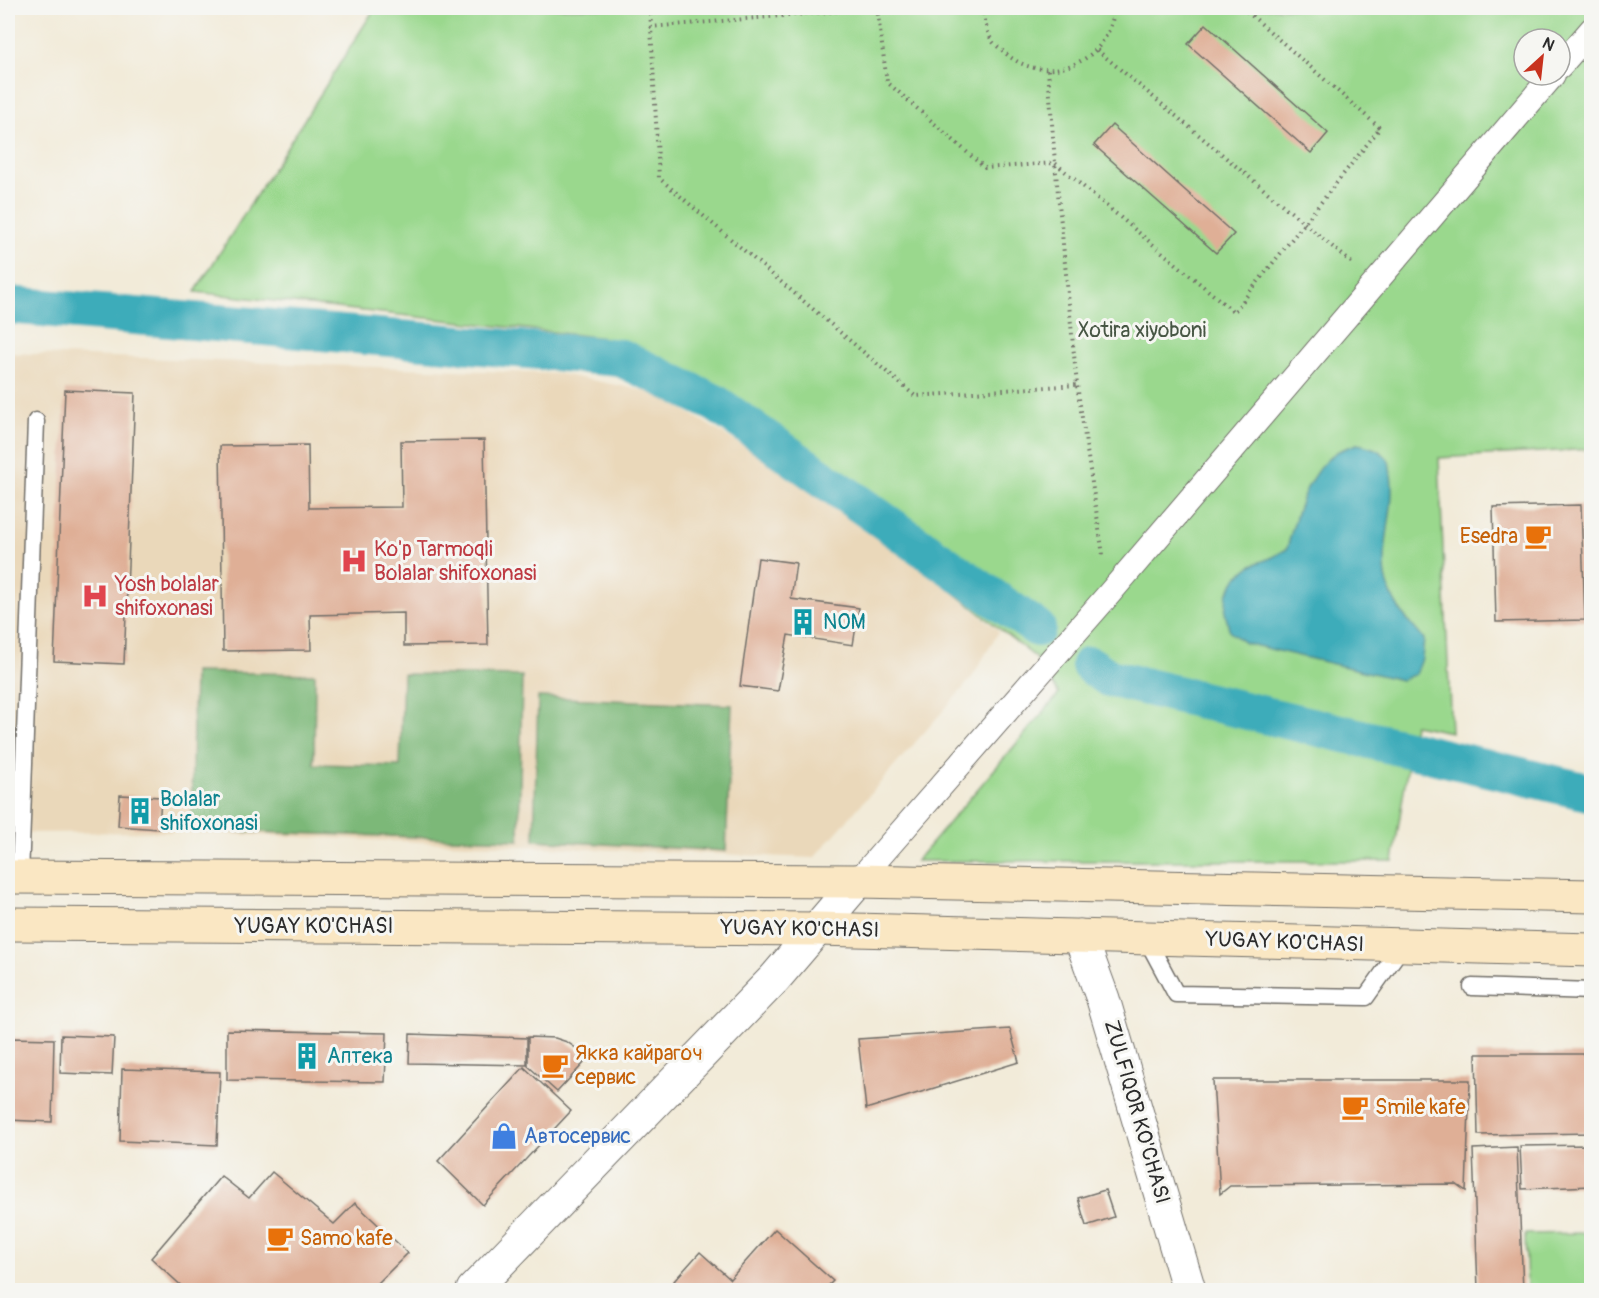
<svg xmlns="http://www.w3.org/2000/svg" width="1599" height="1298" viewBox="0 0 1599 1298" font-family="Pangolin,sans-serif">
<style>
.built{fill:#ead8ba}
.green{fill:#9ad88d;stroke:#62825c;stroke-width:1.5;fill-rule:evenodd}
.forest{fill:#7bb878;stroke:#537252;stroke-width:1.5}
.water{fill:#3dacba;stroke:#346c72;stroke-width:1.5}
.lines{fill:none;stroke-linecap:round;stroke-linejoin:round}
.canal{stroke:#3dacba;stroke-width:38}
.building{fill:#dfaf96}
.service-casing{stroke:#716e68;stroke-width:19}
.pedestrian-casing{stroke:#716e68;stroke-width:26}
.minor-casing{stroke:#716e68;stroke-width:35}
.tertiary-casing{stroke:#716e68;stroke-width:35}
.secondary-casing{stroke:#716e68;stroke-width:35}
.path{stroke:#716e68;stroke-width:4;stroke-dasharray:1.5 4.5;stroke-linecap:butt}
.service{stroke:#fff;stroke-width:16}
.pedestrian{stroke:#fff;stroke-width:24}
.minor{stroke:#fff;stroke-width:33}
.tertiary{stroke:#fff;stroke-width:33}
.secondary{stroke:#fae7c3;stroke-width:33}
.labels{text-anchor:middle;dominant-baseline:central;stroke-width:6;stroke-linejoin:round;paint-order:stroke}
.park-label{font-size:21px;fill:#475644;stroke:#f6f6f2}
.food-label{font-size:21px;fill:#c56008;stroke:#f6f6f2;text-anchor:start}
.health-label{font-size:21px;fill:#be3a42;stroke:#f6f6f2;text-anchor:start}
.culture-label{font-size:21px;fill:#0d838f;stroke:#f6f6f2;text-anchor:start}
.street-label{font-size:21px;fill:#2b2b2b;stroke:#f6f6f2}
.shop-label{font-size:21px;fill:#366cbe;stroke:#f6f6f2;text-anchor:start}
</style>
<rect width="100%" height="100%" fill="#f6f6f2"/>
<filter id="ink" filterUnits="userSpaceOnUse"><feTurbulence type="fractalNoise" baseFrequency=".0167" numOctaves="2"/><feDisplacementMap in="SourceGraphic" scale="12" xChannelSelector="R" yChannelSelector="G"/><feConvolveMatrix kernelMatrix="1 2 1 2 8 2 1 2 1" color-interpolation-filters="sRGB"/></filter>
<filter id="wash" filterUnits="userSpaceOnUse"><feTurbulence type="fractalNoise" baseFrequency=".008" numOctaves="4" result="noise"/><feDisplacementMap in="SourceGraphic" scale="24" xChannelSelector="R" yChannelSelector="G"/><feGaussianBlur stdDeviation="1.35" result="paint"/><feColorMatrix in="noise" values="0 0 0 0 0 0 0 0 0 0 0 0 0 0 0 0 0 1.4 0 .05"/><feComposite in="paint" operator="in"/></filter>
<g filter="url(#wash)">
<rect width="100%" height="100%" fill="#f2ebd9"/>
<polygon class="built" points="8,353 561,374 656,393 856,515 999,631 971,679 814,858 175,832 8,833"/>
<g class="green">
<path d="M375,8H1591V449L1439,458L1451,732L1414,725L1393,861H916L1059,694L1035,657L856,515L606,338L195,292ZM1524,39H1560V75H1524Z"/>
<polygon points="1591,1233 1591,1290 1527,1290 1525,1234"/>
</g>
<g class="forest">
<polygon points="194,672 315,674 314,764 400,766 403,674 522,676 519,840 191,830"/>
<polygon points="538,697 732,705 726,851 534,840"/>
</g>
<path class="water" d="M1357,444C1368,446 1382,449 1389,461C1390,464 1390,471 1391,474C1396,508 1381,542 1386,576C1390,602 1407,620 1424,639L1422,659L1416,674L1401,680L1245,643L1230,632L1225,613L1227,594L1237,577L1252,565L1271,558L1287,549C1296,514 1305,476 1335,453C1341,449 1350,447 1357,444Z"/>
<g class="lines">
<g class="canal">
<polyline points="8,305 621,358 715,403 1037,628"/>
<polyline points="1090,665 1109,678 1592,793"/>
</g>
</g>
<g id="blocks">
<g class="building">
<polygon points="1206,24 1328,133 1311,153 1188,44"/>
<polygon points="1112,125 1234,234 1216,253 1094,145"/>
<polygon points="65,390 135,393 124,664 54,661"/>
<polygon points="484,440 488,645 404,646 404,613 310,615 311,650 223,651 220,446 308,445 309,508 402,507 401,441"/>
<polygon points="1581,505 1585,620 1496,622 1493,507"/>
<polygon points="758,558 796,563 791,599 859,608 853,645 788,635 778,691 740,686"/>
<polygon points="120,795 161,797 159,829 118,826"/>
<polygon points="1010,1029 1019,1062 866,1109 858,1039"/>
<polygon points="227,1030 387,1033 385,1082 227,1080"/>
<polygon points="410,1034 527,1038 527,1065 409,1063"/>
<polygon points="61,1035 114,1037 112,1075 60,1073"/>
<polygon points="528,1037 555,1038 567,1042 577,1049 584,1063 557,1092 528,1066"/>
<polygon points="8,1038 54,1039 52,1122 8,1120"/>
<polygon points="1476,1054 1592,1054 1592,1133 1478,1135"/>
<polygon points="524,1067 571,1111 483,1205 438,1161"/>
<polygon points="122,1069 220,1072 217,1145 120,1141"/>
<polygon points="1213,1080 1470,1080 1466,1191 1456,1184 1230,1186 1220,1194"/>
<polygon points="1592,1145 1592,1186 1522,1189 1520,1146"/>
<polygon points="1517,1147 1523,1290 1478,1290 1473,1149"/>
<polygon points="272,1172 334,1224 355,1203 408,1253 371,1290 186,1290 151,1258 221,1176 249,1198"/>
<polygon points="1105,1190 1114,1217 1086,1226 1078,1198"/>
<polygon points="775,1229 833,1281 824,1290 684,1290 674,1281 700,1252 730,1279"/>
</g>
</g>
</g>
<g filter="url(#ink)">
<use href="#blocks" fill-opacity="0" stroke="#716e68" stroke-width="1.5"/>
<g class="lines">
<defs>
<g id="service">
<polyline points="20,877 36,421"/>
<polyline points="1146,938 1176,994 1366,997 1403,945"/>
<polyline points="1472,987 1592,991"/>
</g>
<g id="pedestrian">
<polyline points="1560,66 1592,29"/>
<polyline points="858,881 1109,594 1553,75"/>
</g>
<polyline id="minor" points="1080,936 1103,999 1189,1290"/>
<polyline id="tertiary" points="473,1290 775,978 858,881"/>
<g id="secondary">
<polyline points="8,877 858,881 1592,896"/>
<polyline points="8,924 818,929 1592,950"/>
</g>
</defs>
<use href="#service" class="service-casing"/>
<use href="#pedestrian" class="pedestrian-casing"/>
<use href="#minor" class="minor-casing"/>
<use href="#tertiary" class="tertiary-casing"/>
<use href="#secondary" class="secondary-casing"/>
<g class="path">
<polyline points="650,8 659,178 915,396 1077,385"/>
<polyline points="877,8 887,82 985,168 1055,163 1234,312 1380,128 1243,8"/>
<path d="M982,8C985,17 986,30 991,39C993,44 1000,48 1004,52C1045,89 1111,63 1114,8"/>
<polyline points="650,27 877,8"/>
<polyline points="1097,50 1352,263"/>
<polyline points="1048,70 1055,163 1077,385 1103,555"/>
</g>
<use href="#service" class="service"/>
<use href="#pedestrian" class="pedestrian"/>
<use href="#minor" class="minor"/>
<use href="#tertiary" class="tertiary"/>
<use href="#secondary" class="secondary"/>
</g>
</g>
<defs>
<symbol id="cafe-bare" viewBox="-9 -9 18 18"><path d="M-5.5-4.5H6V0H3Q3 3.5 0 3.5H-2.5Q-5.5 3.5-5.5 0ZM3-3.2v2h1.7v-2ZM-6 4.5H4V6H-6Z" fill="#e8710a" stroke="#f6f6f2" stroke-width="2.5" paint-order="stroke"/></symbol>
<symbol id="hospital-bare" viewBox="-9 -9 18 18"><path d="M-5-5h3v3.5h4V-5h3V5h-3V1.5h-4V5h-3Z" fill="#e0444e" stroke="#f6f6f2" stroke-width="2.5" paint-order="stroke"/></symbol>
<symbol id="building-bare" viewBox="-9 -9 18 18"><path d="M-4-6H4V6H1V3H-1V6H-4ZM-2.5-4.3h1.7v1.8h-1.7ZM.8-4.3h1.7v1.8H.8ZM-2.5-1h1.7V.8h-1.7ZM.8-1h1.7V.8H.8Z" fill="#0f9aa8" stroke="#f6f6f2" stroke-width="2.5" paint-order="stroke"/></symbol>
<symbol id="shop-bare" viewBox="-9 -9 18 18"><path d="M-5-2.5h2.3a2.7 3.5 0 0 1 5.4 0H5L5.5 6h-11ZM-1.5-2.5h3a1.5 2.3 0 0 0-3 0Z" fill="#3f7fe0" stroke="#f6f6f2" stroke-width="2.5" paint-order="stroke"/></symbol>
</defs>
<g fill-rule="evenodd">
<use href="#cafe-bare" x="1519" y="517" width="38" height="38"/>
<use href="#hospital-bare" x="335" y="542" width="38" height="38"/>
<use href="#hospital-bare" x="76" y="577" width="38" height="38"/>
<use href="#building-bare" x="784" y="603" width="38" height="38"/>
<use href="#building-bare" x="121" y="792" width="38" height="38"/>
<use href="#building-bare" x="288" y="1037" width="38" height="38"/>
<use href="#cafe-bare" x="536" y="1046" width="38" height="38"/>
<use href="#cafe-bare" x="1336" y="1088" width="38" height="38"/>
<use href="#shop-bare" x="485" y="1117" width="38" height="38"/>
<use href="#cafe-bare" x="261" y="1219" width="38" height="38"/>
</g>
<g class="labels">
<g class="park-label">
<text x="1142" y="330">Xotira xiyoboni</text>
</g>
<g class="food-label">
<text x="1518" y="536" text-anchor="end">Esedra</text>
<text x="575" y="1053">Якка кайрагоч<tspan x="575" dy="24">сервис</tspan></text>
<text x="1375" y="1107">Smile kafe</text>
<text x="300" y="1238">Samo kafe</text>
</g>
<g class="health-label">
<text x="374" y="549">Ko'p Tarmoqli<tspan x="374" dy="24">Bolalar shifoxonasi</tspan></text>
<text x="115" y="584">Yosh bolalar<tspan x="115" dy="24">shifoxonasi</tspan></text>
</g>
<g class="culture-label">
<text x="823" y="622">NOM</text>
<text x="160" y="799">Bolalar<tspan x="160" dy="24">shifoxonasi</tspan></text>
<text x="327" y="1056">Аптека</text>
</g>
<g class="street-label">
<text x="314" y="926">YUGAY KO'CHASI</text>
<text transform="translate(800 929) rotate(1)">YUGAY KO'CHASI</text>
<text transform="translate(1285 942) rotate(2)">YUGAY KO'CHASI</text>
<text transform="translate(1137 1112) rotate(74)">ZULFIQOR KO'CHASI</text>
</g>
<g class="shop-label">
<text x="524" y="1136">Автосервис</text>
</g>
</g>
<rect width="1599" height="1298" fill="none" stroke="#f6f6f2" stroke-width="30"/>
<g transform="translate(1542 57) rotate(27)"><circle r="28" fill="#f6f6f2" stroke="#a5a5a2" stroke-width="1.5"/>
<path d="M0-4.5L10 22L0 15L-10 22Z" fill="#c8321e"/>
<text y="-9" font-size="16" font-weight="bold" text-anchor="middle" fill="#2b2b2b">N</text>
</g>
</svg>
